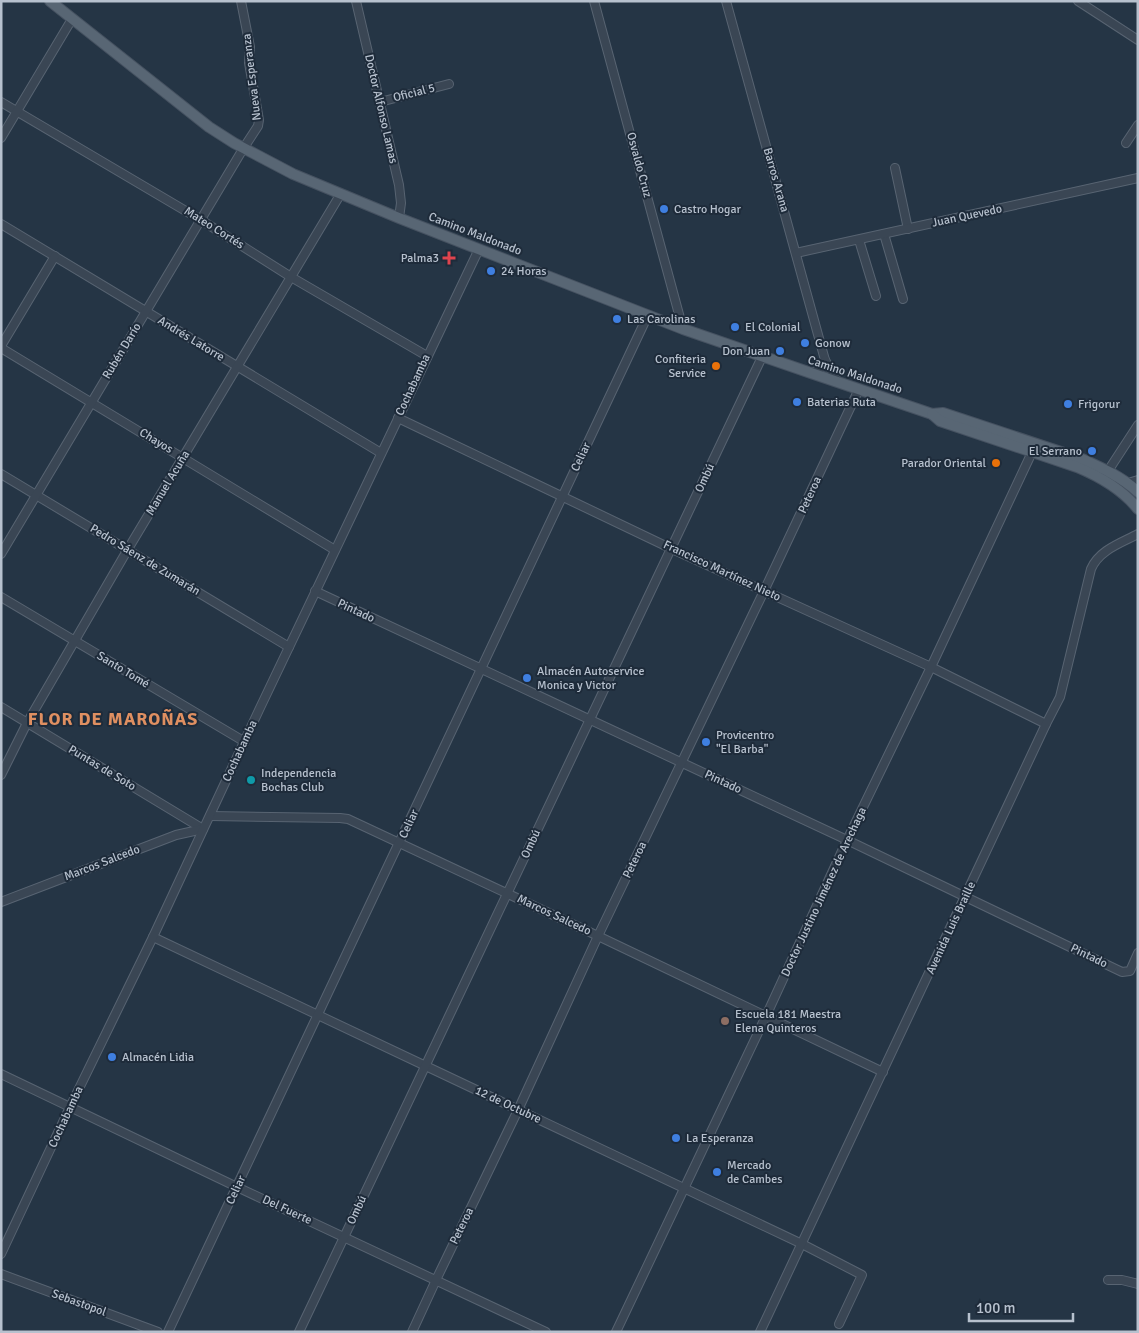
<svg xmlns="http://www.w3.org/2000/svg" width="1139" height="1333" viewBox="0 0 1139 1333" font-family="Signika,sans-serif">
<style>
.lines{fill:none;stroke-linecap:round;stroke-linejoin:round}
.minor-casing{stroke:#586472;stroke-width:10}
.major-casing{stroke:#465261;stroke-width:12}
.minor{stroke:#3a4654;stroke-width:8}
.major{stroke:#586674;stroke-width:10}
.shop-dot{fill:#3f7fe0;stroke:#1e2b3a;stroke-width:2}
.health-dot{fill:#e0444e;stroke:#1e2b3a;stroke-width:2}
.food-dot{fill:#e8710a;stroke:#1e2b3a;stroke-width:2}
.culture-dot{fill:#0f9aa8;stroke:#1e2b3a;stroke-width:2}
.education-dot{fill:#8d6e63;stroke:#1e2b3a;stroke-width:2}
.labels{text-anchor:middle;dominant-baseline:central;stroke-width:4;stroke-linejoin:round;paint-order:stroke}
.street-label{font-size:12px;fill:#b7c1ce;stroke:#1e2b3a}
.poi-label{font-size:12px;fill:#b7c1ce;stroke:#1e2b3a;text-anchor:start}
.district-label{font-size:18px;font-weight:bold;letter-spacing:1px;fill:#df8f61;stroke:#1e2b3a}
</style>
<rect width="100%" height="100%" fill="#253545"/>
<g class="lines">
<defs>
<g id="minor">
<polyline points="356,1 399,185 401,203 399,218"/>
<polyline points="594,1 683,329"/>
<polyline points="726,1 825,360 838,382"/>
<polyline points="1078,1 1138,40"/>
<polyline points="1,102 201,220 291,277 427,356"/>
<polyline points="380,102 449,84"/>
<polyline points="1,138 72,19"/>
<polyline points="1126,143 1138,125"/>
<polyline points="895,168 908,229"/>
<polyline points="1,224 381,453"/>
<polyline points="884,234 903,299"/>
<polyline points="859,240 876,296"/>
<polyline points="796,253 1138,178"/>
<polyline points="1,346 55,256"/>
<polyline points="1,348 335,550"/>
<polyline points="811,373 819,370 825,360"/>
<polyline points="398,418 672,549 931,667 1046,724"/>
<polyline points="1108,471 1138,425"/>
<polyline points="1,474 289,647"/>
<polyline points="1128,483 1138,480"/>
<polyline points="1,554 243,149 258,126 259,120 249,63 250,47 241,1"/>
<polyline points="315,591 847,840 1122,972 1130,971 1138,953"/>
<polyline points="1,597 245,742"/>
<polyline points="1,707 203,829"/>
<polyline points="1,775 27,723 128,549 340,195"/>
<polyline points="210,816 340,818 348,819 598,936 883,1072"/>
<polyline points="1,902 176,835 203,829"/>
<polyline points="153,937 802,1244 862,1275 839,1324"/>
<polyline points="1,1074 237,1187 546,1332"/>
<polyline points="1,1254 70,1107 153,937 259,710 479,249"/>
<polyline points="1,1274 158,1332"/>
<polyline points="1108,1280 1122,1280 1138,1284"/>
<polyline points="168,1332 648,315"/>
<polyline points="299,1332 762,357"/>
<polyline points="412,1332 436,1280 518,1110 598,936 764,591 859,389"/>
<polyline points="616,1332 766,1016 847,840 931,667 1034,448"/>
<path d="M760,1332L1046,724L1060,697L1091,569C1099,550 1121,543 1138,534"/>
</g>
<g id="major">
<path d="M50,1L209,127L234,143L293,174L399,218L683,329L811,373L932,414L943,413L1082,459C1102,468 1122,477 1138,492"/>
<path d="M932,414L940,421L1077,467C1101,477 1122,489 1138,509"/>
</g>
</defs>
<use href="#minor" class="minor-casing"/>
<use href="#major" class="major-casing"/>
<use href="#minor" class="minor"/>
<use href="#major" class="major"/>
</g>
<g class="shop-dot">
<circle cx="664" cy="209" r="5"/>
<circle cx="491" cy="271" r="5"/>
<circle cx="617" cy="319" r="5"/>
<circle cx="735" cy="327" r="5"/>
<circle cx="805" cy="343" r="5"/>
<circle cx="780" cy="351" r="5"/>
<circle cx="797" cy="402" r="5"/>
<circle cx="1068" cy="404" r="5"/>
<circle cx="1092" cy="451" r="5"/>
<circle cx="527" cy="678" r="5"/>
<circle cx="706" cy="742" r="5"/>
<circle cx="112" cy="1057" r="5"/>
<circle cx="676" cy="1138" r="5"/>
<circle cx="717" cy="1172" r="5"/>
</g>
<path class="health-dot" d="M446.5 250.5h5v5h5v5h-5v5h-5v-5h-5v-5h5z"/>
<g class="food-dot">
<circle cx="716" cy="366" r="5"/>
<circle cx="996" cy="463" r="5"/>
</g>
<circle class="culture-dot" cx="251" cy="780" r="5"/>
<circle class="education-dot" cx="725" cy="1021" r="5"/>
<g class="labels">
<g class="street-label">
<text transform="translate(252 77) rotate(-97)">Nueva Esperanza</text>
<text transform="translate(414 93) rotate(-14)">Oficial 5</text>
<text transform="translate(381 109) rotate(77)">Doctor Alfonso Lamas</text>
<text transform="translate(639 165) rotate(75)">Osvaldo Cruz</text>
<text transform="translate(776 180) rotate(74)">Barros Arana</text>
<text transform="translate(967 216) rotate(-12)">Juan Quevedo</text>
<text transform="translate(214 228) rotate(32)">Mateo Cortés</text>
<text transform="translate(475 234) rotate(21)">Camino Maldonado</text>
<text transform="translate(191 339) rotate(31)">Andrés Latorre</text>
<text transform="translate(122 351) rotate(-59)">Rubén Darío</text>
<text transform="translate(855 375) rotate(18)">Camino Maldonado</text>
<text transform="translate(413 385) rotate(-65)">Cochabamba</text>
<text transform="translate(156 441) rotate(31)">Chayos</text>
<text transform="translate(581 457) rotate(-65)">Celiar</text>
<text transform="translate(705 478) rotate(-65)">Ombú</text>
<text transform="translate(168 483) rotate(-59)">Manuel Acuña</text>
<text transform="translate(810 495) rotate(-65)">Peteroa</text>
<text transform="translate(145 560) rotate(31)">Pedro Sáenz de Zumarán</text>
<text transform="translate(722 571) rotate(25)">Francisco Martínez Nieto</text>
<text transform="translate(356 611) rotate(25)">Pintado</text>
<text transform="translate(123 670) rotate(31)">Santo Tomé</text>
<text transform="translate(240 751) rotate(-65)">Cochabamba</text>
<text transform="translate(102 768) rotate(31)">Puntas de Soto</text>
<text transform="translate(723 782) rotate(25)">Pintado</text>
<text transform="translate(409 824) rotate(-65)">Celiar</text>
<text transform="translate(531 844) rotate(-65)">Ombú</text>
<text transform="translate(635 860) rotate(-64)">Peteroa</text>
<text transform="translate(102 863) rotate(-21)">Marcos Salcedo</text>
<text transform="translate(824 892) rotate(-65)">Doctor Justino Jiménez de Arechaga</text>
<text transform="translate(554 915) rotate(25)">Marcos Salcedo</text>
<text transform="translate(951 928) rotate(-65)">Avenida Luis Braille</text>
<text transform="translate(1089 956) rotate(26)">Pintado</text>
<text transform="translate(508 1105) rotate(25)">12 de Octubre</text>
<text transform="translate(66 1117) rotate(-65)">Cochabamba</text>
<text transform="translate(236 1190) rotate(-65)">Celiar</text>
<text transform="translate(287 1210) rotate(25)">Del Fuerte</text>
<text transform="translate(357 1210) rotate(-65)">Ombú</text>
<text transform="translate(462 1226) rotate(-64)">Peteroa</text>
<text transform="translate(79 1303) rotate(20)">Sebastopol</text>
</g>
<g class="poi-label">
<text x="674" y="209">Castro Hogar</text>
<text x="439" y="258" text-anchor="end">Palma3</text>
<text x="501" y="271">24 Horas</text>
<text x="627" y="319">Las Carolinas</text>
<text x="745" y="327">El Colonial</text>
<text x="815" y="343">Gonow</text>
<text x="770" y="351" text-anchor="end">Don Juan</text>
<text x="706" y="359" text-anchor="end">Confiteria<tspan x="706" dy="14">Service</tspan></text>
<text x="807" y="402">Baterias Ruta</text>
<text x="1078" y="404">Frigorur</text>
<text x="1082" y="451" text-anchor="end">El Serrano</text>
<text x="986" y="463" text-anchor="end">Parador Oriental</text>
<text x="537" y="671">Almacén Autoservice<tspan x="537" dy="14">Monica y Victor</tspan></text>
<text x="716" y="735">Provicentro<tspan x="716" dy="14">"El Barba"</tspan></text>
<text x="261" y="773">Independencia<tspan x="261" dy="14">Bochas Club</tspan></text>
<text x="735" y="1014">Escuela 181 Maestra<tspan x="735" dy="14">Elena Quinteros</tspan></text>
<text x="122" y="1057">Almacén Lidia</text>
<text x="686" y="1138">La Esperanza</text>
<text x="727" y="1165">Mercado<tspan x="727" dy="14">de Cambes</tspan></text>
</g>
<g class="district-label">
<text x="113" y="719">FLOR DE MAROÑAS</text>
</g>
</g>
<rect width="1139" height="1333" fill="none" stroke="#b7c1ce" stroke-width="5"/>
<path d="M969 1313v8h104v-8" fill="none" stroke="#b7c1ce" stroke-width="2.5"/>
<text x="976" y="1313" font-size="15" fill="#b7c1ce" stroke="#1e2b3a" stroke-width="4" paint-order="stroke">100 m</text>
</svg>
